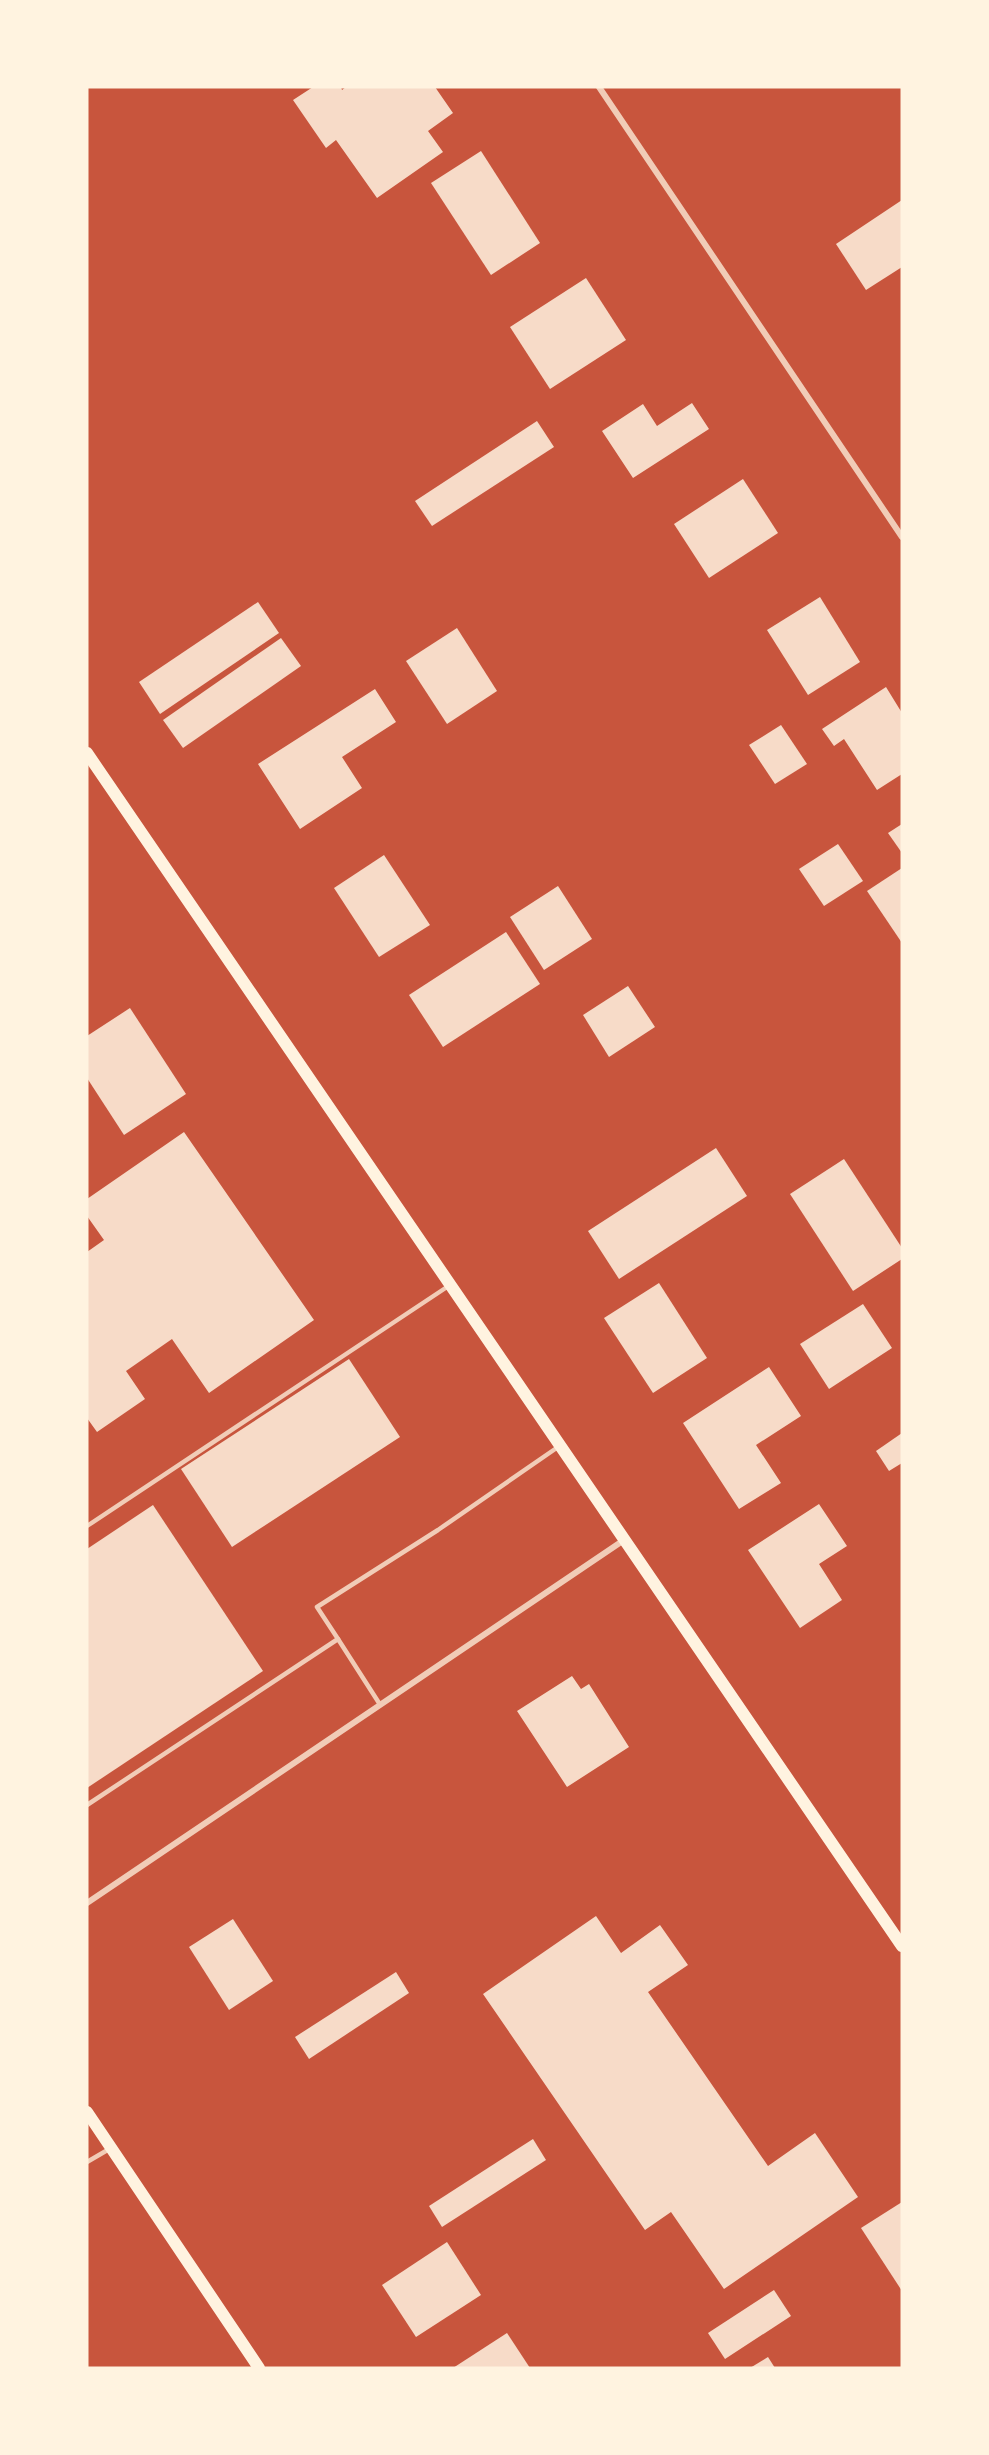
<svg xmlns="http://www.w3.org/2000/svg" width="989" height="2455" viewBox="0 0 989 2455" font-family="'PT Sans',sans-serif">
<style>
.building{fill:#f7dbc8}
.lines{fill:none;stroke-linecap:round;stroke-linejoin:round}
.service{stroke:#f1ccb7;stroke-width:4.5}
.minor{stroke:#f1ccb7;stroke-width:6}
.secondary{stroke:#fff3e0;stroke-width:12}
</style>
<rect width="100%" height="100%" fill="#c8553d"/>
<g class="building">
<polygon points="313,87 341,87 342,90 346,87 435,87 453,113 428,131 443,152 377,198 336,140 326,148 293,100"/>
<polygon points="481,151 540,243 491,275 431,183"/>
<polygon points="902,200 902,267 866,290 836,244"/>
<polygon points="586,278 626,340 550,389 510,327"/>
<polygon points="692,403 709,429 633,478 602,431 643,404 657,426"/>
<polygon points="537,421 554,447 432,526 415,501"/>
<polygon points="743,479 778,533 709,578 674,524"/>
<polygon points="820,597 860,662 808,695 767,630"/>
<polygon points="258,602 279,633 160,714 139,682"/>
<polygon points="457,628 497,691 447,724 406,661"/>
<polygon points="281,638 301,666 183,748 163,720"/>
<polygon points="886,687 902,713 902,774 877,790 844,739 834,746 822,729"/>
<polygon points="375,689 396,722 342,757 362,788 300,829 258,764"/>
<polygon points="781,725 807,764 775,784 749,745"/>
<polygon points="902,824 902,853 888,833"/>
<polygon points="838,844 863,881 824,906 799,869"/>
<polygon points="384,855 430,925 379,957 334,888"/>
<polygon points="902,868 902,943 867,891"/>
<polygon points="558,886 592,939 544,970 510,917"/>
<polygon points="506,932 540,984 443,1047 409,995"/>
<polygon points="628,986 655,1027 609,1057 583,1015"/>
<polygon points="130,1008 186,1094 124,1135 87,1078 87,1036"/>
<polygon points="184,1132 314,1320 209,1393 172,1339 126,1371 145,1399 97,1432 87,1418 87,1252 104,1240 87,1216 87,1199"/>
<polygon points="716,1148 747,1196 619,1279 588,1231"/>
<polygon points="844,1159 902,1248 902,1259 853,1291 790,1194"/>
<polygon points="659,1283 707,1358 653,1393 604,1318"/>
<polygon points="863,1304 892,1348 829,1389 800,1344"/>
<polygon points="349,1359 400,1437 232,1547 181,1469"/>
<polygon points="769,1367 801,1416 756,1445 781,1483 739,1509 683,1423"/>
<polygon points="902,1433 902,1463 889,1471 876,1451"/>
<polygon points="819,1504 847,1546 819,1564 842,1600 800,1628 748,1550"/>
<polygon points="153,1505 263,1671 87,1788 87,1549"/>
<polygon points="572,1676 581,1689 589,1684 629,1747 567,1787 517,1711"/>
<polygon points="596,1916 621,1953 660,1925 688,1965 648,1992 768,2166 815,2133 858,2197 724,2289 671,2212 645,2230 483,1994"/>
<polygon points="233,1919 273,1981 229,2010 189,1947"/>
<polygon points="396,1972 409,1993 309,2059 295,2037"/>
<polygon points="533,2139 546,2160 442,2227 429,2206"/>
<polygon points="902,2202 902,2291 861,2228"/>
<polygon points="447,2242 481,2295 416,2337 382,2285"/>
<polygon points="774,2290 791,2316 725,2359 708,2333"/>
<polygon points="507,2333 530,2368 453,2368"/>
<polygon points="768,2357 775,2368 750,2368"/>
</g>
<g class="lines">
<g class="service">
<polyline points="87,1526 450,1285"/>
<polyline points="338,1639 317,1607 438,1530 558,1447"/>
<polyline points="87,1805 338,1639 379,1703"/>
<polyline points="87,2162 111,2148"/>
</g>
<g class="minor">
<polyline points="599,87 902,537"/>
<polyline points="87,1903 624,1540"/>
</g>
<g class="secondary">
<polyline points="87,753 902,1946"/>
<polyline points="87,2112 259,2368"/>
</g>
</g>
<rect width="989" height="2455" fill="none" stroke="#fff3e0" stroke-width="177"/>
</svg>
